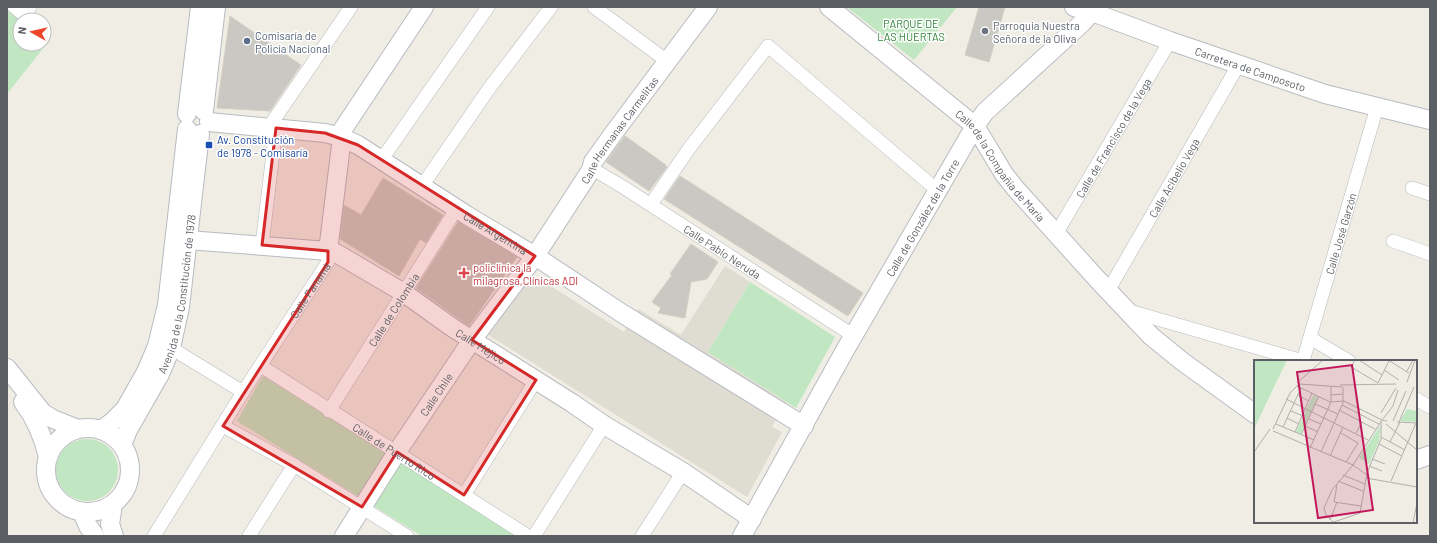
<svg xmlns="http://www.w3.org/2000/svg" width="1437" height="543" viewBox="0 0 1437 543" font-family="Barlow,sans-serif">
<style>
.education{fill:#dfdcd2}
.green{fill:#c0e7c2}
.building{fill:#cac8c2;stroke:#d4cfc3}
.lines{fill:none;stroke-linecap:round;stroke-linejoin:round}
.street-casing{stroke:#b7babf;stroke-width:14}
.secondary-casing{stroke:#b8bbc1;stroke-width:20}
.street{stroke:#fff;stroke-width:13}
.secondary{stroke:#fff;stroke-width:18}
.marked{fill:#d62828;fill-opacity:0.2;stroke:#d62828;stroke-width:3;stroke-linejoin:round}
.worship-dot{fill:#6b7280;stroke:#fff;stroke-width:1.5}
.service-dot{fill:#5c6f8a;stroke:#fff;stroke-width:1.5}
.transit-dot{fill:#1a4fb4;stroke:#fff;stroke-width:1.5}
.health-dot{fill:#e0444e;stroke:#fff;stroke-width:1.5}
.labels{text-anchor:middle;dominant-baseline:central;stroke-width:3;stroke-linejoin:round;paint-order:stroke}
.park-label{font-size:11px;fill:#33853b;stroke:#fff}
.worship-label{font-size:11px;fill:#5b616d;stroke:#fff;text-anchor:start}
.service-label{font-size:11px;fill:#4e5e75;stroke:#fff;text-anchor:start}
.street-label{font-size:11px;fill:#5c6065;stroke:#fff}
.transit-label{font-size:11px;fill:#164399;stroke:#fff;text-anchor:start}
.health-label{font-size:11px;fill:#be3a42;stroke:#fff;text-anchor:start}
.inset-road{fill:none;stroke:#b0b1ad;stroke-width:1}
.view{fill:#c2185b;fill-opacity:0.15;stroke:#c2185b;stroke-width:2}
.inset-edge{fill:none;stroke:#5c6065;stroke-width:2}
</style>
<rect width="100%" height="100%" fill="#efede4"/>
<polygon class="education" points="725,266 750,282 708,352 786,402 772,427 782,432 747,497 482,331 520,267 624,332 638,309 681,335"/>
<g class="green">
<polygon points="847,7 957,7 914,60"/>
<polygon points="7,8 21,20 20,20 20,44 44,44 44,38 48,42 7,94"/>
<polygon points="750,282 835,337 796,408 708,352"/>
<polygon points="263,376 517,536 422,536 237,421"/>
<circle cx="87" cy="470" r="31"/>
</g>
<g class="building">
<polygon points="979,7 1005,7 989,62 965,55"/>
<polygon points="230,16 301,65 270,111 217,108"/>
<polygon points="625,136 666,165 665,166 667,167 649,191 606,162"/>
<polygon points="680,176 863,293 848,316 664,199"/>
<polygon points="383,178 443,215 426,243 420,239 399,276 340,239 344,205 361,215"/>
<polygon points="458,222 517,257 469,326 416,288"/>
<polygon points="691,244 718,262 707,279 691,282 685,318 658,313 661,308 652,302 672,275 670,274"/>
</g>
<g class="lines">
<defs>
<g id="street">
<polyline points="14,7 24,15 30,7"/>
<polyline points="594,7 667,61"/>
<polyline points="269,127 351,7"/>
<polyline points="382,159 488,7"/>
<path id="s1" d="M591,170L596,171L623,187L854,336"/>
<polyline points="422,186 488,90 551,7"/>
<polyline points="1412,188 1430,194"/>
<polyline points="651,204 688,150 768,46 937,190"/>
<path id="s2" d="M1056,234L1170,41"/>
<polyline points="1393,241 1430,254"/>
<polyline points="262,245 276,128"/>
<path id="s3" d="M1108,291L1239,64"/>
<path id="s4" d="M1126,310L1303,361L1377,107"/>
<polyline points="1310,338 1349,361"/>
<polyline points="171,348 243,392"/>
<path id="s5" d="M261,366L528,536"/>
<polyline points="1416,399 1430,407"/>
<path id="s6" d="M329,411L457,208"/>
<polyline points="223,426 294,465 407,536"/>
<polyline points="464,495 536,380"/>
<path id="s7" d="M154,536L243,392L328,262V251"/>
<polyline points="249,536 294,465"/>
<polyline points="534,536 604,425"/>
<polyline points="642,536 683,472"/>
</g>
<g id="secondary">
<path id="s8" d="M829,7L975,126L1004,174L1015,188L1097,279L1151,336L1183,362L1255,414"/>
<path id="s9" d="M1074,7L1092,12L1170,41L1325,94L1430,120"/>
<polyline points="204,111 216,7"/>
<polyline points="187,114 200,7"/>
<path id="s10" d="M209,122L325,133L341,137L358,145L468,216L535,256L623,314L804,426"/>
<path id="s11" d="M188,240L328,251L336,253L404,293L453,328L572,403L604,425L683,472L752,519"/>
<polyline points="328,251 343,129 424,7"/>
<polyline points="7,368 43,413 53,419 78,429"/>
<path d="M23,402C36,419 43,436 48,457"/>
<circle cx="88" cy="470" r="42"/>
<polyline points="101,430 112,422 125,409 146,372 157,346 167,305 187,129"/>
<path id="s12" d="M122,445L128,430L160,374L171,348L180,307L200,134"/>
<polyline points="1416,460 1430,455"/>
<polyline points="113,504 110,524 114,536"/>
<polyline points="82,512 88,526 95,536"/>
<path id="s13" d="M344,536L397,452L472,340L535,256L591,170L593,162L613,134L708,7"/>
<path id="s14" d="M742,536L844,352L975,126L985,112L1082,23L1092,12"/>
</g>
</defs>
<use href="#street" class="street-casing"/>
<use href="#secondary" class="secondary-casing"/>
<use href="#street" class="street"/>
<use href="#secondary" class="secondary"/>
</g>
<path class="marked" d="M276,128L325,133L358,145L535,256L472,340L536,380L464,495L397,452L362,507L223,426L328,262V251L262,245Z"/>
<circle class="worship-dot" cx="985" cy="31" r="4"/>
<circle class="service-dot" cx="247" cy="41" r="4"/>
<rect class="transit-dot" x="205" y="141" width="8" height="8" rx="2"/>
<path class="health-dot" d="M462 267h4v4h4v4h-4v4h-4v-4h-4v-4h4z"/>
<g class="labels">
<g class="park-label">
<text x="911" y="23">PARQUE DE<tspan x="911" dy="13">LAS HUERTAS</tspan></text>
</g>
<g class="worship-label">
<text x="993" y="25">Parroquia Nuestra<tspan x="993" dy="13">Señora de la Oliva</tspan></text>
</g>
<g class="service-label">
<text x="255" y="35">Comisaría de<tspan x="255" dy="13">Policía Nacional</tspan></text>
</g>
<g class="street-label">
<text stroke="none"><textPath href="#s9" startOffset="187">Carretera de Camposoto</textPath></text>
<text stroke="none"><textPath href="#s13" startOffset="491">Calle Hermanas Carmelitas</textPath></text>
<text stroke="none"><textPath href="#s2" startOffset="112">Calle de Francisco de la Vega</textPath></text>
<text stroke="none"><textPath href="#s8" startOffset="235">Calle de la Compañía de María</textPath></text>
<text stroke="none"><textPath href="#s3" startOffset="131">Calle Acibelio Vega</textPath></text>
<text stroke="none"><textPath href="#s14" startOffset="366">Calle de González de la Torre</textPath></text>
<text stroke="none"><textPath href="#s10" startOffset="315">Calle Argentina</textPath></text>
<text stroke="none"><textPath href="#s4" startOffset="317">Calle José Garzón</textPath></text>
<text stroke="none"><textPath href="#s1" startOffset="155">Calle Pablo Neruda</textPath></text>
<text stroke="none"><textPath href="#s7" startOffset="291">Calle Panamá</textPath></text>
<text stroke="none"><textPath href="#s12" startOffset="163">Avenida de la Constitución de 1978</textPath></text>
<text stroke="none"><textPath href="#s6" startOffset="120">Calle de Colombia</textPath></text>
<text stroke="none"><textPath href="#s11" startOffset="321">Calle Méjico</textPath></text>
<text stroke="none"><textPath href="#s13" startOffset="169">Calle Chile</textPath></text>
<text stroke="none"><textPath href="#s5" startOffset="158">Calle de Puerto Rico</textPath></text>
</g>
<g class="transit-label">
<text x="217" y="139">Av. Constitución<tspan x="217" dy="13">de 1978 - Comisaría</tspan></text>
</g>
<g class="health-label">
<text x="473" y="267">policlínica la<tspan x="473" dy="13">milagrosa,Clínicas ADI</tspan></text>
</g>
</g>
<g transform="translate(1254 360)">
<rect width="163" height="163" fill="#efede4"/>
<path d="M0,0H33L0,69ZM59,35L64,37L47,74L42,72ZM153,49L163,51V62L146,61ZM126,66L125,81L115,104L105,98Z" fill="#c0e7c2"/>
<path class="inset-road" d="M101,0L97,7L124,23M105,0L128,15M134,0L155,13M130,10L145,20M153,11L159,0M153,22L161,0M43,23L69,0M124,23L135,1M86,25L142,24M43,26L76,42L90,41L128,60M43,35L55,41M77,35L89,34M32,39L114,80M61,44L84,54M88,45L125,64M85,50L121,69M37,51L49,56M127,53L142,28M33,58L45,64M55,59L67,64M129,59L139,46L144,30M139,61L152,31M143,62L163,63M145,62L160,27M22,64L60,80M132,64L163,90M51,66L64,72M29,67L47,28M19,69L36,33L45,24L88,27M19,71L99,105L113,115M41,72L58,33M87,73L104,83L92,102M102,73L108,62M47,75L65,36M127,77L151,90M136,82L146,62M125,84L148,96M56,88L77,42V27M0,92L16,69M67,92L89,43V27M76,96L89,67M118,99L131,104M115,106L128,111M89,115L111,124M112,118L163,127M84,121L109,131M137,121L162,63M83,125L80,142L107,146M76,160L83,142M79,162L72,155L70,148L78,130L99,105L128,60L133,61M77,163L106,153L113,113L127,79V62M159,163L163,143"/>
<path class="view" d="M98,5L119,150L64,158L43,12Z"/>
<rect width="163" height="163" class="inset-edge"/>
</g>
<rect width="1437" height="543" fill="none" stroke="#5c6065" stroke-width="16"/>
<g transform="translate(32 32) rotate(278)"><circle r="19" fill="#ffffff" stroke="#bebfc1"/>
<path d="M0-3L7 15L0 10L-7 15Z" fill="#ed462d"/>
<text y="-6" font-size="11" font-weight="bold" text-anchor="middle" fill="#5c6065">N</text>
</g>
</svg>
